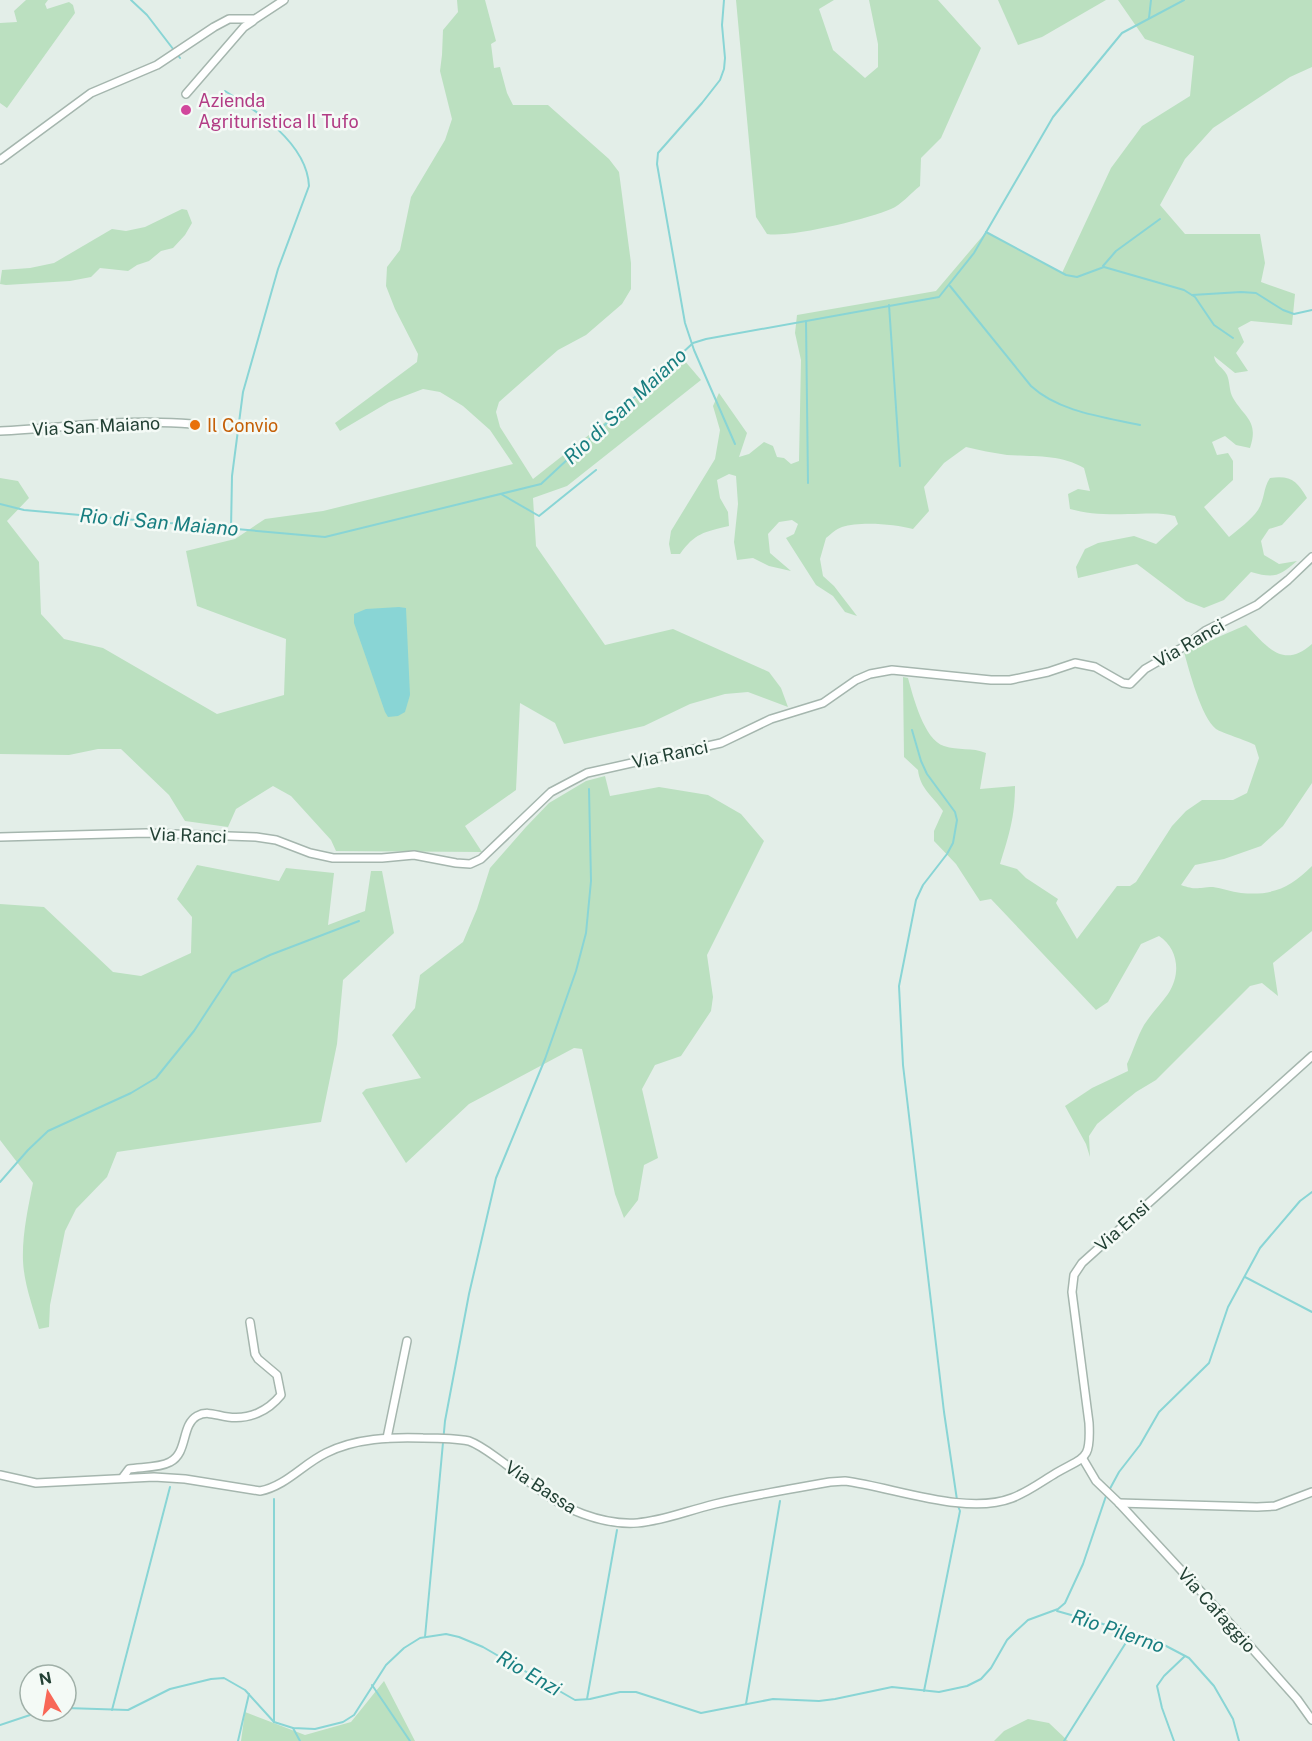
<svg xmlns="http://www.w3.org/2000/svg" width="1312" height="1741" viewBox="0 0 1312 1741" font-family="'Public Sans',sans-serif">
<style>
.green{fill:#bbe0c0}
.water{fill:#89d5d5}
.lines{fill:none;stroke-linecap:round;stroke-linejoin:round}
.stream{stroke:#89d5d5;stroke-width:2}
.minor-casing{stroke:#a5b6ae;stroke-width:10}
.minor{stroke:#fff;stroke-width:7}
.hotel-dot{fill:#d1479c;stroke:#f4faf6;stroke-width:2}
.food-dot{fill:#e8710a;stroke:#f4faf6;stroke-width:2}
.labels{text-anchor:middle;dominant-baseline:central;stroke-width:5;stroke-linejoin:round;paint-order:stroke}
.hotel-label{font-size:18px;fill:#b23c85;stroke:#f4faf6;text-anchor:start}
.food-label{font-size:18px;fill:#c56008;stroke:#f4faf6;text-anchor:start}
.street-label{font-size:18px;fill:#224034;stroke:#f4faf6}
.water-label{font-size:20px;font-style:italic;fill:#187e80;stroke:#f4faf6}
</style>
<rect width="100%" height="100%" fill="#e3eee8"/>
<g class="green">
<polygon points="26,0 48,0 45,4 47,9 69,2 73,5 75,13 7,108 0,103 0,23 17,22 14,11"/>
<polygon points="457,0 485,0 496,41 491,44 494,68 500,67 507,93 513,105 548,105 609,159 619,172 631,263 631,289 622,304 586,335 558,350 499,402 496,412 500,427 533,479 684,360 701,380 567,486 533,498 536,546 605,645 673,629 769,672 781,688 788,707 748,692 725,694 690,704 644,726 564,744 555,723 520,703 516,790 465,826 482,852 336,851 331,840 291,796 273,786 236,809 228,827 185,821 169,795 121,749 98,749 69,755 0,754 0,478 18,481 29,498 7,521 39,562 41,614 64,639 103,648 217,714 284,695 286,639 197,606 186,551 235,539 265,519 323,511 513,464 490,430 463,406 440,392 423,389 389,402 340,431 335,423 417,362 418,354 395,309 386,286 387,267 400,250 411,197 445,140 452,119 440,71 442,55 443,30 458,12"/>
<path d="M736,0H834L819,9L833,50L865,78L878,67V44L869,0H938L981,48L941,138L921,158L920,186C911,193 901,205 891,209C868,219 790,238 767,234L756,217Z"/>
<polygon points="998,0 1106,0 1042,37 1018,45"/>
<path d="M1118,0H1312V67L1290,77L1213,128L1185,159L1160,205L1185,234H1260L1265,263L1261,282L1295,294L1292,325L1251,321L1238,328L1244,342L1236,353L1248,371L1235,373L1214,356C1215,365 1223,367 1227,375C1230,382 1229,391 1233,398C1245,418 1259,421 1250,448L1236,445L1225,436L1212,442L1217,455L1228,453L1233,461V480L1204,507L1229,537C1239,529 1251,520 1258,510C1265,499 1263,488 1270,478C1291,475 1297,481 1307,498L1282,525L1269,529L1261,541L1264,555L1279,564L1297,561C1279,576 1275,579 1251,572L1224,600L1204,608L1186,601L1137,564L1078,578L1076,567L1085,549L1098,543L1134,536L1156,544L1178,524L1175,516C1159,512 1145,514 1128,514C1109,515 1088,514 1070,509L1068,494L1078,489L1090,491L1084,468C1060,454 1034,457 1007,455C993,453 979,450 966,447L944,463L924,487L929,511L913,529C895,524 860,521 842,527C836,529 831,534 826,538L820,559L823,576L834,586L857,616L845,612L833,596L816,585L786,538L794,534L798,524L792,520L779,522L768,534L770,553L791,571L769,566L753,558L737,560L734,542L738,504L736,476L729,474L717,480L720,498L728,512L729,526C704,532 695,533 680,554H671L669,544L671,531L715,459L720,430L713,406L719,393L747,433L739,457L749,454L764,442L773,446L777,457L784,458L791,464L799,461L801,360L795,333L797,315L936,291L986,232L1062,273L1111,168L1142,126L1190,96L1194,56L1145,39Z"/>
<polygon points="182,209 187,210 192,223 185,235 173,248 161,251 149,261 137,265 128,271 100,268 91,277 70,281 6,285 0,284 2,270 30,268 54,263 112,229 126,231 145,227"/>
<path d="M1246,625C1267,646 1282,670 1312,644V783L1283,826L1261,846L1224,859L1195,865L1181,885C1198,891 1198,887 1213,887C1222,888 1231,892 1241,893C1272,896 1290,888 1312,866V931L1273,963L1278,996L1262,983L1250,986L1156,1080L1136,1092L1097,1124L1089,1136L1090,1157L1086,1144L1065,1106L1092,1088L1128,1071L1127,1064C1133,1052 1137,1037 1144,1025C1151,1014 1160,1005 1168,994C1181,975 1179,949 1159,936L1141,944L1108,1002L1096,1010L991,899L980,901L956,864L934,841V831L943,811C933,796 920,789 918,770L904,757L903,677L908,678C913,696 924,740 944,746C958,751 972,747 986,753L980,789L1015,786C1015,817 1009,835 1000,864L1017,869L1026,878L1058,899L1056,903L1077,939L1117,886H1130L1136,882L1172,826L1186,811L1202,800H1233L1247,793L1259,758L1255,745C1246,740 1222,733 1216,729C1201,717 1189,670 1184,652Z"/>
<polygon points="605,776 610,796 659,787 708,795 741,814 764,841 707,955 713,997 711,1011 681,1056 655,1065 642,1089 658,1158 644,1165 638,1200 624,1218 615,1194 582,1049 574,1048 469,1104 406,1163 362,1093 366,1089 421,1078 392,1035 415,1008 420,975 463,942 477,909 490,868 526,827 549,803 586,781"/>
<path d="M197,865L279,881L286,868L334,873L328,925L365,911L371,871H382L394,933L343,980L337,1044L321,1122L117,1152L107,1177L76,1209L65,1231L50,1305L49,1327L39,1329C33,1307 24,1284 23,1261C22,1235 28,1208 33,1183L0,1140V904L44,907L113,972L141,976L191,953L192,917L177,899Z"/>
<polygon points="384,1681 415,1741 241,1741 245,1712 305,1735 351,1722"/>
<polygon points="1028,1719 1049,1723 1068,1741 994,1741 1004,1731"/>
</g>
<polygon class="water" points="399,607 406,608 410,695 405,712 398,716 388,717 385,712 354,623 354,614 366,609"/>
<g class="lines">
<g class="stream">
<polyline points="131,0 147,15 180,58"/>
<polyline points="724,0 722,25 725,58 724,69 720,80 702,103 658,153 657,164 685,323 694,350 735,444"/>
<polyline points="1149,18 1151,0"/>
<path d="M225,91C257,111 307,143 309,186L278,269L243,392L232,476L231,529"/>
<polyline points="986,232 1066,275 1077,277 1104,267 1184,290 1195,297 1214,325 1233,338"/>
<polyline points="1103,266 1116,251 1160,219"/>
<path d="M950,286L1031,386C1059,412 1104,417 1140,425"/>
<polyline points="1192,295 1241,292 1256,293 1283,310 1294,314 1312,310"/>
<polyline points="889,305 900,466"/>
<polyline points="806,321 808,483"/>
<polyline points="501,494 539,516 596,470"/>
<polyline points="0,504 24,510 325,537 541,484 693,343 706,339 939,297 974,253 1053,117 1122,33 1184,0"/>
<polyline points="912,730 921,761 927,774 955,812 957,820 953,843 947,854 923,885 916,900 899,986 903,1065 944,1412 957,1500"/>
<polyline points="0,1182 28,1150 48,1131 131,1093 156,1078 194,1031 232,973 270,955 359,921"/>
<polyline points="1245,1277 1312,1312"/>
<polyline points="1057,1611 1149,1637 1189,1658 1214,1686 1233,1719 1239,1741"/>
<polyline points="425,1637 445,1421 469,1294 496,1178 545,1059 576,971 586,933 591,881 589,789"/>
<polyline points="372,1685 410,1741"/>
<polyline points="924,1691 960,1511 958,1506"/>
<polyline points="587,1699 617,1530"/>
<polyline points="746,1704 780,1501"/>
<polyline points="66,1708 128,1710 170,1689 211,1679 224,1678 245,1690 274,1722 293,1728 315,1729 343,1722 354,1715 386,1665 404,1648 420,1638 446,1634 459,1637 483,1647 575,1700 590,1699 620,1692 636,1692 701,1713 773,1699 819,1701 835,1699 892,1687 939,1692 967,1686 981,1679 991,1668 1007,1640 1016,1631 1028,1620 1058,1609 1065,1603 1083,1564 1106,1496 1119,1472 1140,1445 1159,1412 1209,1363 1228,1307 1260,1248 1300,1201 1312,1192"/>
<polyline points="112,1710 170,1487"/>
<polyline points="274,1722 274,1499"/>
<polyline points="0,1725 42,1711"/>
<polyline points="293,1728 300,1741"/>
<polyline points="238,1741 249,1694"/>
<polyline points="1064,1741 1132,1633"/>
<polyline points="1174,1741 1162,1708 1157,1686 1164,1676 1185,1656"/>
</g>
<defs>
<g id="minor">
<polyline points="186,94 244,27 253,21"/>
<polyline points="0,160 91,93 157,65 214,27 229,19 255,19 284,0"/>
<path d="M0,431C64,428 128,418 192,424"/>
<polyline points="0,837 146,833 256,837 276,840 310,853 333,858 382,858 414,855 456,863 470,864 481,859 551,792 587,773 721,743 771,719 823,703 856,680 870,674 892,670 991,680 1010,680 1048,672 1075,663 1095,667 1123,683 1130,684 1145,669 1185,646 1205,631 1257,605 1288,580 1312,557"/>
<polyline points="387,1438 407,1341"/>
<polyline points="1083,1459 1096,1481 1119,1503 1217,1609 1297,1699 1312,1720"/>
<path d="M0,1475L36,1483L154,1477L185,1479L260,1491C286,1486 303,1464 326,1453C356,1438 391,1437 423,1438C438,1438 454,1438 469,1441C480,1445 490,1453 500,1460C526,1479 552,1503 583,1514C637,1534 663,1517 715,1504C753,1495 792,1489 830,1482L845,1481C893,1487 966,1516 1012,1498C1028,1492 1041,1482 1056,1473C1085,1456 1091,1461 1089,1423L1072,1292L1074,1275L1082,1263L1312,1056"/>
<path d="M123,1477L129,1469C141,1467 159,1468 170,1462C188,1453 181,1425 197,1416C208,1410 217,1416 228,1417C249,1420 268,1411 281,1395L277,1375L258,1359L255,1354L250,1322"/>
<polyline points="1119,1503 1257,1507 1275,1506 1312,1492"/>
</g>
</defs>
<use href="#minor" class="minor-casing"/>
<use href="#minor" class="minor"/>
</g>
<circle class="hotel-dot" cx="186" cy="110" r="6"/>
<circle class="food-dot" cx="195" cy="425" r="6"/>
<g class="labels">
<g class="hotel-label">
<text x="198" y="100">Azienda<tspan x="198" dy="21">Agrituristica Il Tufo</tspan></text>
</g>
<g class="food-label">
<text x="207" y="425">Il Convio</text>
</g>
<g class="street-label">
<text transform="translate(96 426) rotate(-3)">Via San Maiano</text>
<text transform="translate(1189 643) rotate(-30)">Via Ranci</text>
<text transform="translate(670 754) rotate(-12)">Via Ranci</text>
<text transform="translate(188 835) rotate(2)">Via Ranci</text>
<text transform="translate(1122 1226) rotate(-42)">Via Ensi</text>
<text transform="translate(541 1487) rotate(33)">Via Bassa</text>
<text transform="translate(1217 1610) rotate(48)">Via Cafaggio</text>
</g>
<g class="water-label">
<text transform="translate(625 406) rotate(-43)">Rio di San Maiano</text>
<text transform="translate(159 522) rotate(5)">Rio di San Maiano</text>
<text transform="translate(1118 1631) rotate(19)">Rio Pilerno</text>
<text transform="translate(529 1673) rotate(30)">Rio Enzi</text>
</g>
</g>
<g transform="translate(48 1693) rotate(349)"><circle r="28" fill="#f4faf6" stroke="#a0b0a8" stroke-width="1.5"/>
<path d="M0-4.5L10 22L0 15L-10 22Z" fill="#f86757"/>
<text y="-9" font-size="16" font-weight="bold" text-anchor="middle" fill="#224034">N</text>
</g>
</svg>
